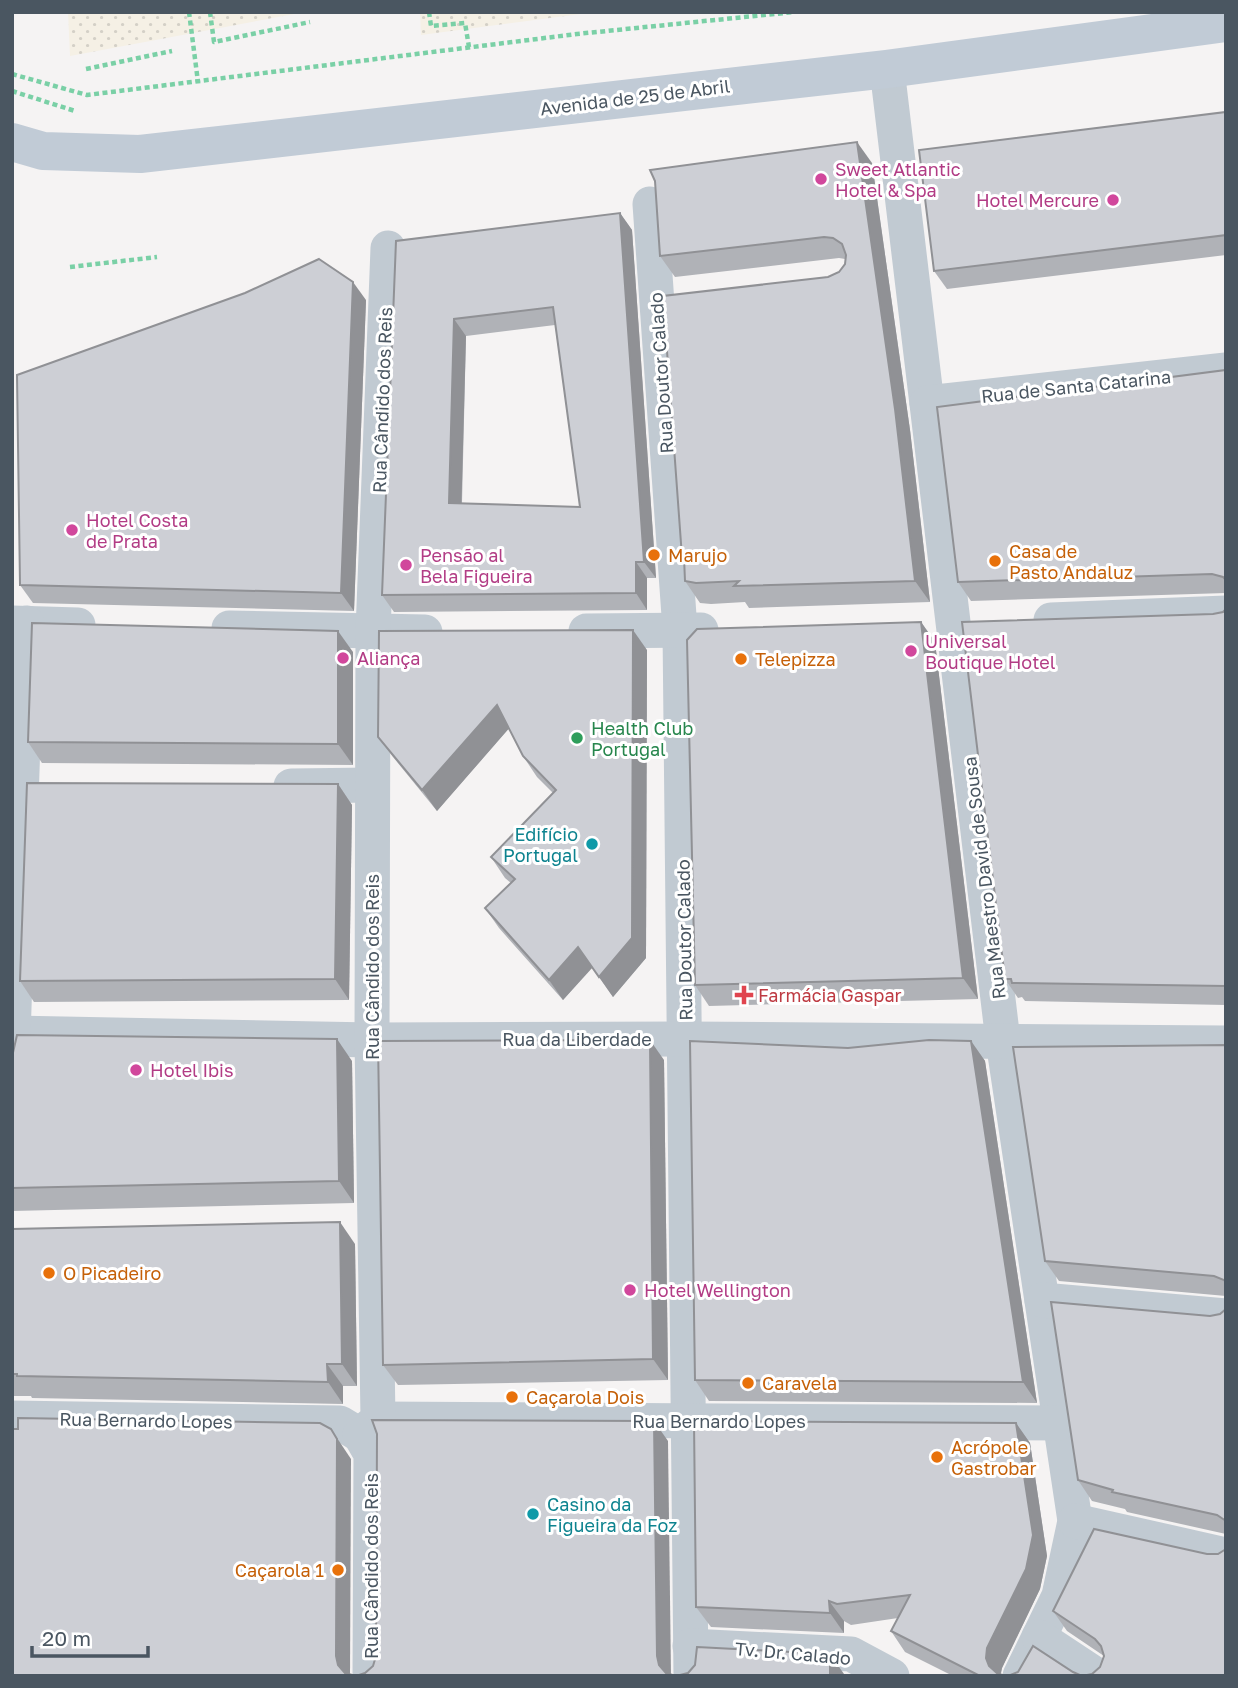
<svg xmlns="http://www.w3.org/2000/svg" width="1238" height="1688" viewBox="0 0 1238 1688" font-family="'Golos Text',sans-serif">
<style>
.sand{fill:url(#sand-dots)}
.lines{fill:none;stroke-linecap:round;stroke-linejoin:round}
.path{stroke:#7ad0a6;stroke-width:4.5;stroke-dasharray:5 3.5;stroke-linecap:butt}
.street{stroke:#c1cad2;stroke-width:35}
.secondary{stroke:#c1cbd6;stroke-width:38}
.wall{fill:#b0b2b7;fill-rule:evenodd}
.shaded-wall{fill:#909195}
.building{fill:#cdcfd5;stroke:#909195;stroke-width:2;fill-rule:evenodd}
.hotel-dot{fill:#d1479c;stroke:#fff;stroke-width:2.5}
.food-dot{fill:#e8710a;stroke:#fff;stroke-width:2.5}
.leisure-dot{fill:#2e9e5b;stroke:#fff;stroke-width:2.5}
.culture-dot{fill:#0f9aa8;stroke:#fff;stroke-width:2.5}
.health-dot{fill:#e0444e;stroke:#fff;stroke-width:2.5}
.labels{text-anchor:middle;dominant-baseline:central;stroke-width:6;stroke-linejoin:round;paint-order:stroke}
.street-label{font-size:18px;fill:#4a5661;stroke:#fff}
.hotel-label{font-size:18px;fill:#b23c85;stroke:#fff;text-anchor:start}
.food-label{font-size:18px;fill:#c56008;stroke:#fff;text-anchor:start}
.leisure-label{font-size:18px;fill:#27864d;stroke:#fff;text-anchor:start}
.culture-label{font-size:18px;fill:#0d838f;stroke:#fff;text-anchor:end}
.health-label{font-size:18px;fill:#be3a42;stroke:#fff;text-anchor:start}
</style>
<defs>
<pattern id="sand-dots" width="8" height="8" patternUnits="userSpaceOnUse" patternTransform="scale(1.75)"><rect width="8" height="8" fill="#f5f0e5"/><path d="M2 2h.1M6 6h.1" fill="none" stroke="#d4d0c7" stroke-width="1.8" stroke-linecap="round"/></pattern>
</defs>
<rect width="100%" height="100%" fill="#f5f3f3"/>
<g class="sand">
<polygon points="68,12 305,12 70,56"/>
<polygon points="420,12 596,12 421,35"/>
</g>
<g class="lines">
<g class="path">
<polyline points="189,12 198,82"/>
<polyline points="210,12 214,42 310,22"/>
<polyline points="429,12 431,26 465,23 469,47"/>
<polyline points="86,69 172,51"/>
<polyline points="12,74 87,95 577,34 794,12"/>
<polyline points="12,91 75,111"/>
<polyline points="70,267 157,257"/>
</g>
<g class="street">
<polyline points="887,69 1003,1041 1075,1521 1059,1596 1020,1676"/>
<polyline points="650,204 680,630 691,1676"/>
<polyline points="927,403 1226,370"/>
<polyline points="1051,620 1226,613"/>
<polyline points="12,623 78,625"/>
<polyline points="229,628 425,632"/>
<polyline points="586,631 701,630"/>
<polyline points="291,786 372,785"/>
<polyline points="12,1033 372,1040 686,1039 1226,1043"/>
<polyline points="12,1067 27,623"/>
<polyline points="1042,1300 1226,1316"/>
<polyline points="12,1418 340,1423 360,1435"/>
<polyline points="378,1419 1059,1423"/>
<polyline points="360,1435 378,1419 372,1040 373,632 388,248"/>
<polyline points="360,1435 371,1454 370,1676"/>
<polyline points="1075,1521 1226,1555"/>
<polyline points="1039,1637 1098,1676"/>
<polyline points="690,1646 851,1654 892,1676"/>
</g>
<polyline class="secondary" points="12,142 43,151 140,154 887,69 1226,23"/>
</g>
<g class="wall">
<polygon points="1226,112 1226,255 947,289 934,271"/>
<polygon points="872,163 910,430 930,602 749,608 745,602 711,604 700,603 685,581 684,561 682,557 828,277 839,272 845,264 845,259 839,258 675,277 660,256"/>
<path d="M620,213L632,230L656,578H647V610L394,612L382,595L396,241ZM555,325L580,507L462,503L466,336Z"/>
<polygon points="366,300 354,611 33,603 20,585"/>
<polygon points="1226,370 1226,593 971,601 958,582"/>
<polygon points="1226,609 1226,1005 1025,1001 1022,997 1018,998 1005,979 1213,614 1223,612"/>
<polygon points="921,622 935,642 978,999 709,1006 695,985"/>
<polygon points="647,650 646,958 613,997 592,967 563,1000 499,928 485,908 511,883 505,878 491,857 553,793 537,777 523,756 509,728 437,811 393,757 378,737"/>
<polygon points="353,652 353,765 42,763 28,742"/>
<polygon points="338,784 352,805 349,1000 34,1002 20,981"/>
<polygon points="971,1041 985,1061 1037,1403 709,1401 695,1380 848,1048"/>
<polygon points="1226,1045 1226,1296 1059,1281 1045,1261"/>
<polygon points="12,1057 352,1061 354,1203 12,1211"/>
<polygon points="664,1060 668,1380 398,1385 383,1365"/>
<polygon points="12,1229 355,1244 357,1386 343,1386 343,1404 32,1398 31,1396 12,1396"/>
<polygon points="1226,1309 1226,1534 1127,1512 1125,1509 1092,1501 1078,1480 1210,1316 1220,1314"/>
<polygon points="1016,1423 1030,1443 1047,1556 1040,1589 1002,1668 1001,1674 1008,1676 1073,1672 1082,1676 1092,1674 1100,1667 1104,1656 1067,1631 1053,1611 1207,1554 1218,1554 1226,1676 953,1676 905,1652 891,1631 898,1618 851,1625 844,1621 844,1633 711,1627 696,1607"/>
</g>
<g class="shaded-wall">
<polygon points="857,142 872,163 910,430 930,602 915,581"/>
<polygon points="620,213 632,230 656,578 644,562"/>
<polygon points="353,282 366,300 354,611 341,593"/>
<polygon points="454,319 466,336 461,520 449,503"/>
<polygon points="636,562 647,578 647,610 636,593"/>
<polygon points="921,622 935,642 978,999 963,978"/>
<polygon points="633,630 647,650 646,958 613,997 599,977"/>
<polygon points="338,631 353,652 353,765 338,744"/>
<polygon points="497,705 512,725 437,811 422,790"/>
<polygon points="338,784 352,805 349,1000 335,979"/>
<polygon points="578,947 593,967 563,1000 549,980"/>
<polygon points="337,1039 352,1061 354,1203 339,1181"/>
<polygon points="650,1040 664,1060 668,1380 653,1359"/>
<polygon points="971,1041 985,1061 1037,1403 1023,1382"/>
<polygon points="340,1222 355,1244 357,1386 342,1364"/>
<polygon points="327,1364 343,1386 343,1404 328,1382"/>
<polygon points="654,1421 668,1441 671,1676 667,1676 659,1665 657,1656"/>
<polygon points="1016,1423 1030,1443 1047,1556 1040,1589 1002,1668 1000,1676 989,1666 986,1658"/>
<polygon points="331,1429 351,1459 350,1676 346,1676 338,1665 336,1656"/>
<polygon points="829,1601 844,1621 844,1633 830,1613"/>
<polygon points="830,1654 844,1674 844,1676 830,1676"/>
</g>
<g class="building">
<polygon points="1226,112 1226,235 934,271 919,150"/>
<polygon points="857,142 895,409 915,581 734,586 739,581 696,583 685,581 684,557 682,557 663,296 828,277 839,272 845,264 846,255 842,244 833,238 824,237 660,256 655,181 650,170"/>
<path d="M620,213L644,562H636V593L382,595L396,241ZM553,307L580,507L449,503L454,319Z"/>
<polygon points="319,259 353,282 341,593 20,585 17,375 245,293"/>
<polygon points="1226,370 1226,580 1223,577 1212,574 958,582 937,407"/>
<polygon points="1226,609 1226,986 1012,983 1011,979 1005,979 962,622 1213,614 1223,612"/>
<polygon points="921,622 963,978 695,985 687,640 697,629"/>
<polygon points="32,623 338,631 338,744 28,742"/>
<polygon points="633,630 632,938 599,977 578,947 549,980 485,908 515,879 491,857 556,790 523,756 497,705 422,790 378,737 379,631"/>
<polygon points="27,783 338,784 335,979 20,981"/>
<polygon points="17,1035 337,1039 339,1181 12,1188 12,1057"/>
<polygon points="650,1040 653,1359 383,1365 378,1041"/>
<polygon points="929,1040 971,1041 1023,1382 695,1380 690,1041 848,1048"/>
<polygon points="1226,1045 1226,1282 1224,1280 1214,1276 1045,1261 1013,1047"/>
<polygon points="340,1222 342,1364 327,1364 328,1382 17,1376 17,1374 12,1374 12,1229"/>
<polygon points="1051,1302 1210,1316 1220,1314 1226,1309 1226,1521 1217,1515 1112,1492 1113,1490 1078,1480"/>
<polygon points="18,1418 320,1423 331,1429 337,1439 336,1656 338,1665 345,1673 356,1676 365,1673 373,1666 376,1656 377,1434 372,1420 654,1421 657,1656 659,1665 666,1673 676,1676 12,1676 12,1429 18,1429"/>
<polygon points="694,1421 1016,1423 1033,1535 1026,1569 987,1648 986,1658 989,1666 998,1674 1008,1676 1018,1672 1033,1646 1073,1672 1082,1676 1092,1674 1100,1667 1104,1656 1101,1646 1095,1639 1053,1611 1094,1529 1207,1554 1218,1554 1226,1549 1226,1676 980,1676 891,1631 910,1595 837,1604 829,1601 830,1613 696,1607"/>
<polygon points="697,1647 830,1654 830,1676 676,1676 688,1673 695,1665"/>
</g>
<g class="hotel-dot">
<circle cx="821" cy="179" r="7"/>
<circle cx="1113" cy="200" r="7"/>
<circle cx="72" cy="530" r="7"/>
<circle cx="406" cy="565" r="7"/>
<circle cx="911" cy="651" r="7"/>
<circle cx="343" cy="658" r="7"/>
<circle cx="136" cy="1070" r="7"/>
<circle cx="630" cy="1290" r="7"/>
</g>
<g class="food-dot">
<circle cx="654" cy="555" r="7"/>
<circle cx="995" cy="561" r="7"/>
<circle cx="741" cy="659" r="7"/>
<circle cx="49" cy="1273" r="7"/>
<circle cx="748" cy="1383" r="7"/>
<circle cx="512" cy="1397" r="7"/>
<circle cx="937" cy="1457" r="7"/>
<circle cx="338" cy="1570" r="7"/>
</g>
<circle class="leisure-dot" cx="577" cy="738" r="7"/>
<g class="culture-dot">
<circle cx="592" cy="844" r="7"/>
<circle cx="533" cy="1514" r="7"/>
</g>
<path class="health-dot" d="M740.5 984.5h7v7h7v7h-7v7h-7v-7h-7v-7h7z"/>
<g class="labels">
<g class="street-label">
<text transform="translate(635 97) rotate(-7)">Avenida de 25 de Abril</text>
<text transform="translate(661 373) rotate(-94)">Rua Doutor Calado</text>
<text transform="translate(1076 386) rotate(-6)">Rua de Santa Catarina</text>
<text transform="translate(382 400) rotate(-88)">Rua Cândido dos Reis</text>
<text transform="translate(984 878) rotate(-97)">Rua Maestro David de Sousa</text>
<text transform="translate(684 940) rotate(-91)">Rua Doutor Calado</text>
<text transform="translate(372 967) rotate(-90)">Rua Cândido dos Reis</text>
<text x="577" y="1039">Rua da Liberdade</text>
<text transform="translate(146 1420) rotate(1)">Rua Bernardo Lopes</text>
<text x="719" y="1421">Rua Bernardo Lopes</text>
<text transform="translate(371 1566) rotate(-90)">Rua Cândido dos Reis</text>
<text transform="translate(793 1653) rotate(5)">Tv. Dr. Calado</text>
</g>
<g class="hotel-label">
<text x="835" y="169">Sweet Atlantic<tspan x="835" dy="21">Hotel &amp; Spa</tspan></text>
<text x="1099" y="200" text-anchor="end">Hotel Mercure</text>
<text x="86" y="520">Hotel Costa<tspan x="86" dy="21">de Prata</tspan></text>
<text x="420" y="555">Pensão al<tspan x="420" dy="21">Bela Figueira</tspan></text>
<text x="925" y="641">Universal<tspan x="925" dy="21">Boutique Hotel</tspan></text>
<text x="357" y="658">Aliança</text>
<text x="150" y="1070">Hotel Ibis</text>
<text x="644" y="1290">Hotel Wellington</text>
</g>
<g class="food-label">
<text x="1009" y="551">Casa de<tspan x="1009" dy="21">Pasto Andaluz</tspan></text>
<text x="668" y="555">Marujo</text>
<text x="755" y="659">Telepizza</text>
<text x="63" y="1273">O Picadeiro</text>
<text x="762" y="1383">Caravela</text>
<text x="526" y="1397">Caçarola Dois</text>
<text x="951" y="1447">Acrópole<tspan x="951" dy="21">Gastrobar</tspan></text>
<text x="324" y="1570" text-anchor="end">Caçarola 1</text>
</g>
<g class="leisure-label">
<text x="591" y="728">Health Club<tspan x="591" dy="21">Portugal</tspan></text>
</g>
<g class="culture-label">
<text x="578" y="834">Edifício<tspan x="578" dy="21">Portugal</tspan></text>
<text x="547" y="1504" text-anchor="start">Casino da<tspan x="547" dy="21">Figueira da Foz</tspan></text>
</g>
<g class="health-label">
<text x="758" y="995">Farmácia Gaspar</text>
</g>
</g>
<rect width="1238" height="1688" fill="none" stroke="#4a5661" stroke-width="28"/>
<path d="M32 1646v10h116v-10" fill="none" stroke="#4a5661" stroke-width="3.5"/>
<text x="42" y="1646" font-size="21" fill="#4a5661" stroke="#ffffff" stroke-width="5" paint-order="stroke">20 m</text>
</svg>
